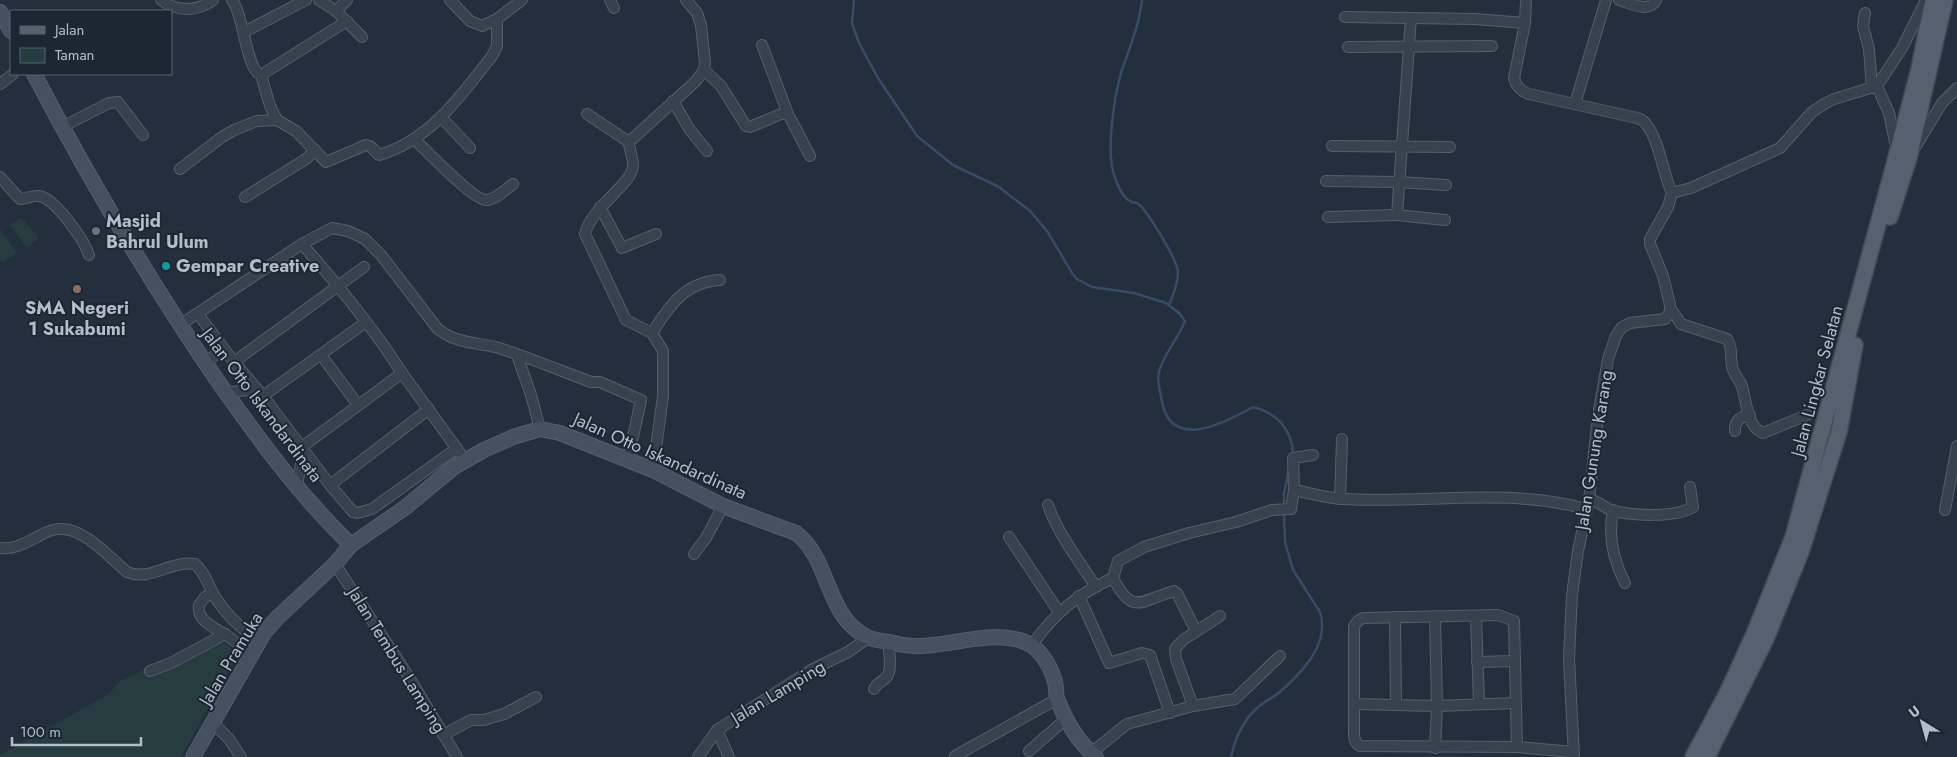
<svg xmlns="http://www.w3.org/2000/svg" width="1957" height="757" viewBox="0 0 1957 757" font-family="Jost,sans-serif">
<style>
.green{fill:#263c3f}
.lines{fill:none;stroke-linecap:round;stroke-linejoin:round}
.stream{stroke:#394c67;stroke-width:2.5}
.street-casing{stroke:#565f6c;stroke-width:12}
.secondary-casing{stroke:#565f6c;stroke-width:16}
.primary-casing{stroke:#414a57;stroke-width:18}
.street{stroke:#38414e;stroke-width:10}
.secondary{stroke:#465061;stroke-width:14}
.primary{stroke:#56606e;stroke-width:15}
.worship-dot{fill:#6b7280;stroke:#1d2633;stroke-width:2}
.culture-dot{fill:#0f9aa8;stroke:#1d2633;stroke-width:2}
.education-dot{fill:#8d6e63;stroke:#1d2633;stroke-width:2}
.labels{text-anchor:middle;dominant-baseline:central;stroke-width:4;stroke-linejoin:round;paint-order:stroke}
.poi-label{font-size:18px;font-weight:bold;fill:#b4bcc9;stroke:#1d2633;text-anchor:start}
.street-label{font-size:18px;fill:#b4bcc9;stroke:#1d2633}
</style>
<rect width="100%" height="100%" fill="#242f3e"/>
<g class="green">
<polygon points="21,217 39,238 27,248 10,225"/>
<polygon points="0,229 17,253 2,263 0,260"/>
<polygon points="213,635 238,654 181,757 0,757 0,755 109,694 120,681 159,663"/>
</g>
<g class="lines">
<g class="stream">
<path d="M854,0L852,23L859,43L878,78L917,136L953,165L999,187L1030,211L1047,231L1072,273L1077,279L1092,287L1134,293L1166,303L1179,313L1185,321C1178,339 1164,353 1159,372C1156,381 1161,393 1162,402C1172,452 1226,422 1253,407C1277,413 1292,429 1293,455"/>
<path d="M1142,0C1139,26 1129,49 1121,73C1114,98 1106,151 1114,175C1117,184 1122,197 1130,201C1132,203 1135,202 1137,203C1147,209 1177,260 1178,272C1178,282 1173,296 1169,305"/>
<polyline points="1284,506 1284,493 1289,470"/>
<path d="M1231,757C1235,739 1242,722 1256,709C1263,702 1273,698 1281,691C1303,671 1330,644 1320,612L1293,570L1285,542L1284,512"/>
</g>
<defs>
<g id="street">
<path d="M161,0C177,12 197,12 213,0"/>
<path d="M232,0C244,15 246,70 261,75L270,106L277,120"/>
<polyline points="319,0 336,11"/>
<polyline points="347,0 336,11 362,37"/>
<polyline points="450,0 470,21 482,26 497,19 522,0"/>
<polyline points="610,0 614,8"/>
<path d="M1526,0L1525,23L1514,78C1516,87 1521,91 1529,94L1637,118C1640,119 1644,120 1646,124C1659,139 1663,174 1672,193L1691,188L1780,148L1812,112L1826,103L1834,99L1877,86"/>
<path d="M1619,0C1630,3 1649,14 1656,0"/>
<polyline points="1865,13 1863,26 1869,49 1872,88"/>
<polyline points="1345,17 1475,19 1525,23"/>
<polyline points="244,32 306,0"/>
<polyline points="762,45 788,114 810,156"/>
<polyline points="1348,47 1492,46"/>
<polyline points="704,70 721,86 746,126 750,127 781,114 788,114"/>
<polyline points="261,75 347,21"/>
<polyline points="0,84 13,74"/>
<polyline points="1877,86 1902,48 1926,0"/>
<polyline points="1877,86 1889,113 1896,147"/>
<polyline points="673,101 690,130 707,151"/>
<polyline points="1575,104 1606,0"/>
<polyline points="587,114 629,142"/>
<polyline points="441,117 470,148"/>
<polyline points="62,127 109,103 118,102 143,135"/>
<path d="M414,139C427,151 473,200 486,200C496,200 506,189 513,184"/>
<polyline points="1332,146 1450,147"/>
<polyline points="1916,146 1942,103 1957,88"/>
<path d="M180,169L222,137L234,130L257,121L277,120L296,131L326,162L366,145L370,146L379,155C429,141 461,96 492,56L497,46V19"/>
<path d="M0,177L20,199C26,199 33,195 39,196C55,198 84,240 89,255"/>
<polyline points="1326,181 1399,182 1446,185"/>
<polyline points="245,197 306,159 315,150"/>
<polyline points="600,207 622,248 656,234"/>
<polyline points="1397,215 1445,220"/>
<polyline points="1328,217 1397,215 1411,18"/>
<path d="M302,244L332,228L348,231L365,239L381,255L437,328C455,344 477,342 499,348C530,358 561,371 591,382H600L641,400L628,460"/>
<path d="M1671,309L1681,324L1727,339C1733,347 1730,357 1732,366C1733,373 1738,378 1741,384C1747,399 1746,427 1763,433L1807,415"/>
<polyline points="198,314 234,362 263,396 330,485 353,512 357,513 372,509 457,448"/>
<path d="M180,325L302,244C338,285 373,327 402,373L302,447"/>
<path d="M652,333C669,306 685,282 720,280"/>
<polyline points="321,355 358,405"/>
<polyline points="517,355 531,395 540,429"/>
<polyline points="234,362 364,267"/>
<polyline points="205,363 223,349"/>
<polyline points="402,373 460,453"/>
<polyline points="226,393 246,390 263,396 366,322"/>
<path d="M1735,431C1734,421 1741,416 1750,415"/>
<path d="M653,470L663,396V351L652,333L626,320L585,234C591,207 634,183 633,165C633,157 629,149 629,142L696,81L704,70L705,62L701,25L697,13L686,0"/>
<polyline points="297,485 302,459 302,447"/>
<polyline points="330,485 429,409"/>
<path d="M1294,490C1310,493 1326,498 1343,499C1424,504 1507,487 1586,509"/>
<polyline points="1340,499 1342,439"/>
<path d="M1589,500C1598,500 1603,507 1611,510C1630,516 1676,518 1693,507L1690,487"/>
<path d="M1048,505C1058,534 1079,561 1096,587"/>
<path d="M1613,510C1608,535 1613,560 1625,583"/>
<polyline points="1945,510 1957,446"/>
<polyline points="1009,537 1059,612"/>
<path d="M0,548C13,550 25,543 37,537C44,533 54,528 63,529C86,530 110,558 127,572C150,582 171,560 195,564C205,572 209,587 215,597C227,616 241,629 260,641"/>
<polyline points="694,554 706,538 723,506"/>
<polyline points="335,564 409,677 457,757"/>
<path d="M212,593L205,597L199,605C196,621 215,628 226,635C235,641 243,648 252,655"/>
<polyline points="1079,596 1109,663 1142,653 1150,655 1170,713"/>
<polyline points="1435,616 1437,706 1435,748"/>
<polyline points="1476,616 1479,703"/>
<polyline points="1395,617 1396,704"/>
<path d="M1196,631L1177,593L1174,591C1140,601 1133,616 1113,578L1118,561L1144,547L1189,533L1236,522L1272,510L1291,509L1294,490L1293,458L1313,455"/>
<path d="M1031,646C1055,613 1076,595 1113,578"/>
<polyline points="1477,662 1515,661"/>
<polyline points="150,671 171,663 225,634"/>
<path d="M874,689C877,682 885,681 888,675C892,667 889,651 888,642"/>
<polyline points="1355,704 1437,706 1516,703"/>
<polyline points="1193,706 1176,659 1175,649 1183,640 1220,616"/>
<polyline points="213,723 229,739 241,757"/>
<polyline points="717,730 729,757"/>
<polyline points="443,735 471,720 484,720 504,714 536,697"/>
<path d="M1517,747L1514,621L1498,615L1363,618L1358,621L1354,626V728C1354,735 1353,742 1360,746L1517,747L1573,752"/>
<polyline points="1029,751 1066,719"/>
<polyline points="1091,753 1127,724 1193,706 1235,699 1280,656"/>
<polyline points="955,756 1057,699"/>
<polyline points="698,757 717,730 811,670 848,652 868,638"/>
<polyline points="1574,757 1569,658 1572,595 1578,551 1589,500 1598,416 1608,359 1616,336 1622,327 1630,323 1665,319 1670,312 1670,305 1663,276 1650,244 1650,239 1668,207 1672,193"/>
</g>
<g id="secondary">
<polyline points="0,12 11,31"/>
<path d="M34,74C89,179 150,282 217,380C257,437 300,496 351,545L406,507L454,467L484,450L513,437L540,429L560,433L653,470L723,506L796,533C831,560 825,616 867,637C874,640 882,641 889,642C899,644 909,647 919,646C952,646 1000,627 1031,645C1042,652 1052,669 1055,682C1057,689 1055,695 1058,701C1066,721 1079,743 1096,757"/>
<polyline points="193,757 264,633 277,618 335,564 351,545"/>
</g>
<g id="primary">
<polyline points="1890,217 1909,158 1945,0"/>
<polyline points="1693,757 1727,693 1754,634 1793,537 1891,176 1918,73 1933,0"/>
<polyline points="1707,757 1766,639 1801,552 1839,432 1855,345"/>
</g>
</defs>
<use href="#street" class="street-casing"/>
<use href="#secondary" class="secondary-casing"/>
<use href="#primary" class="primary-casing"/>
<use href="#street" class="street"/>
<use href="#secondary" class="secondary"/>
<use href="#primary" class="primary"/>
</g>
<circle class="worship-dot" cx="96" cy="231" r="5"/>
<circle class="culture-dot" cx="166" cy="266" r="5"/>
<circle class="education-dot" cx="77" cy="289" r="5"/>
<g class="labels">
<g class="poi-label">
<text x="106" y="221">Masjid<tspan x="106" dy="21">Bahrul Ulum</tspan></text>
<text x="176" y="266">Gempar Creative</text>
<text x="77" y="308" text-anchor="middle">SMA Negeri<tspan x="77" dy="21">1 Sukabumi</tspan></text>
</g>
<g class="street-label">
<text transform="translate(1817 381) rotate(-75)">Jalan Lingkar Selatan</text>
<text transform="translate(262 405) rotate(53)">Jalan Otto Iskandardinata</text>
<text transform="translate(1594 450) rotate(-81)">Jalan Gunung Karang</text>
<text transform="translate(660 456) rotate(24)">Jalan Otto Iskandardinata</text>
<text transform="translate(231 659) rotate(-59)">Jalan Pramuka</text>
<text transform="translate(397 660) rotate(58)">Jalan Tembus Lamping</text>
<text transform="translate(778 692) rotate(-31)">Jalan Lamping</text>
</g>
</g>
<rect x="10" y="10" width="162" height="65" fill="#1d2633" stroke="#59626f"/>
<rect x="20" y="26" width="25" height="8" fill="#56606e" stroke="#59626f"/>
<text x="55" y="35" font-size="15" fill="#b4bcc9">Jalan</text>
<rect x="20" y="48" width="25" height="15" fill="#263c3f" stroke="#59626f"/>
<text x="55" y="60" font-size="15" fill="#b4bcc9">Taman</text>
<g transform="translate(1922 722) rotate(323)" stroke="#1d2633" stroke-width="4" paint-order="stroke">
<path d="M0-4L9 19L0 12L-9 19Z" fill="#b4bcc9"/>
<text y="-8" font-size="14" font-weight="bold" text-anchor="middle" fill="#b4bcc9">U</text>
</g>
<path d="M12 737v8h129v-8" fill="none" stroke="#b4bcc9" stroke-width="2.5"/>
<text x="20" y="737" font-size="15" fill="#b4bcc9" stroke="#1d2633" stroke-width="4" paint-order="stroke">100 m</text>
</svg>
